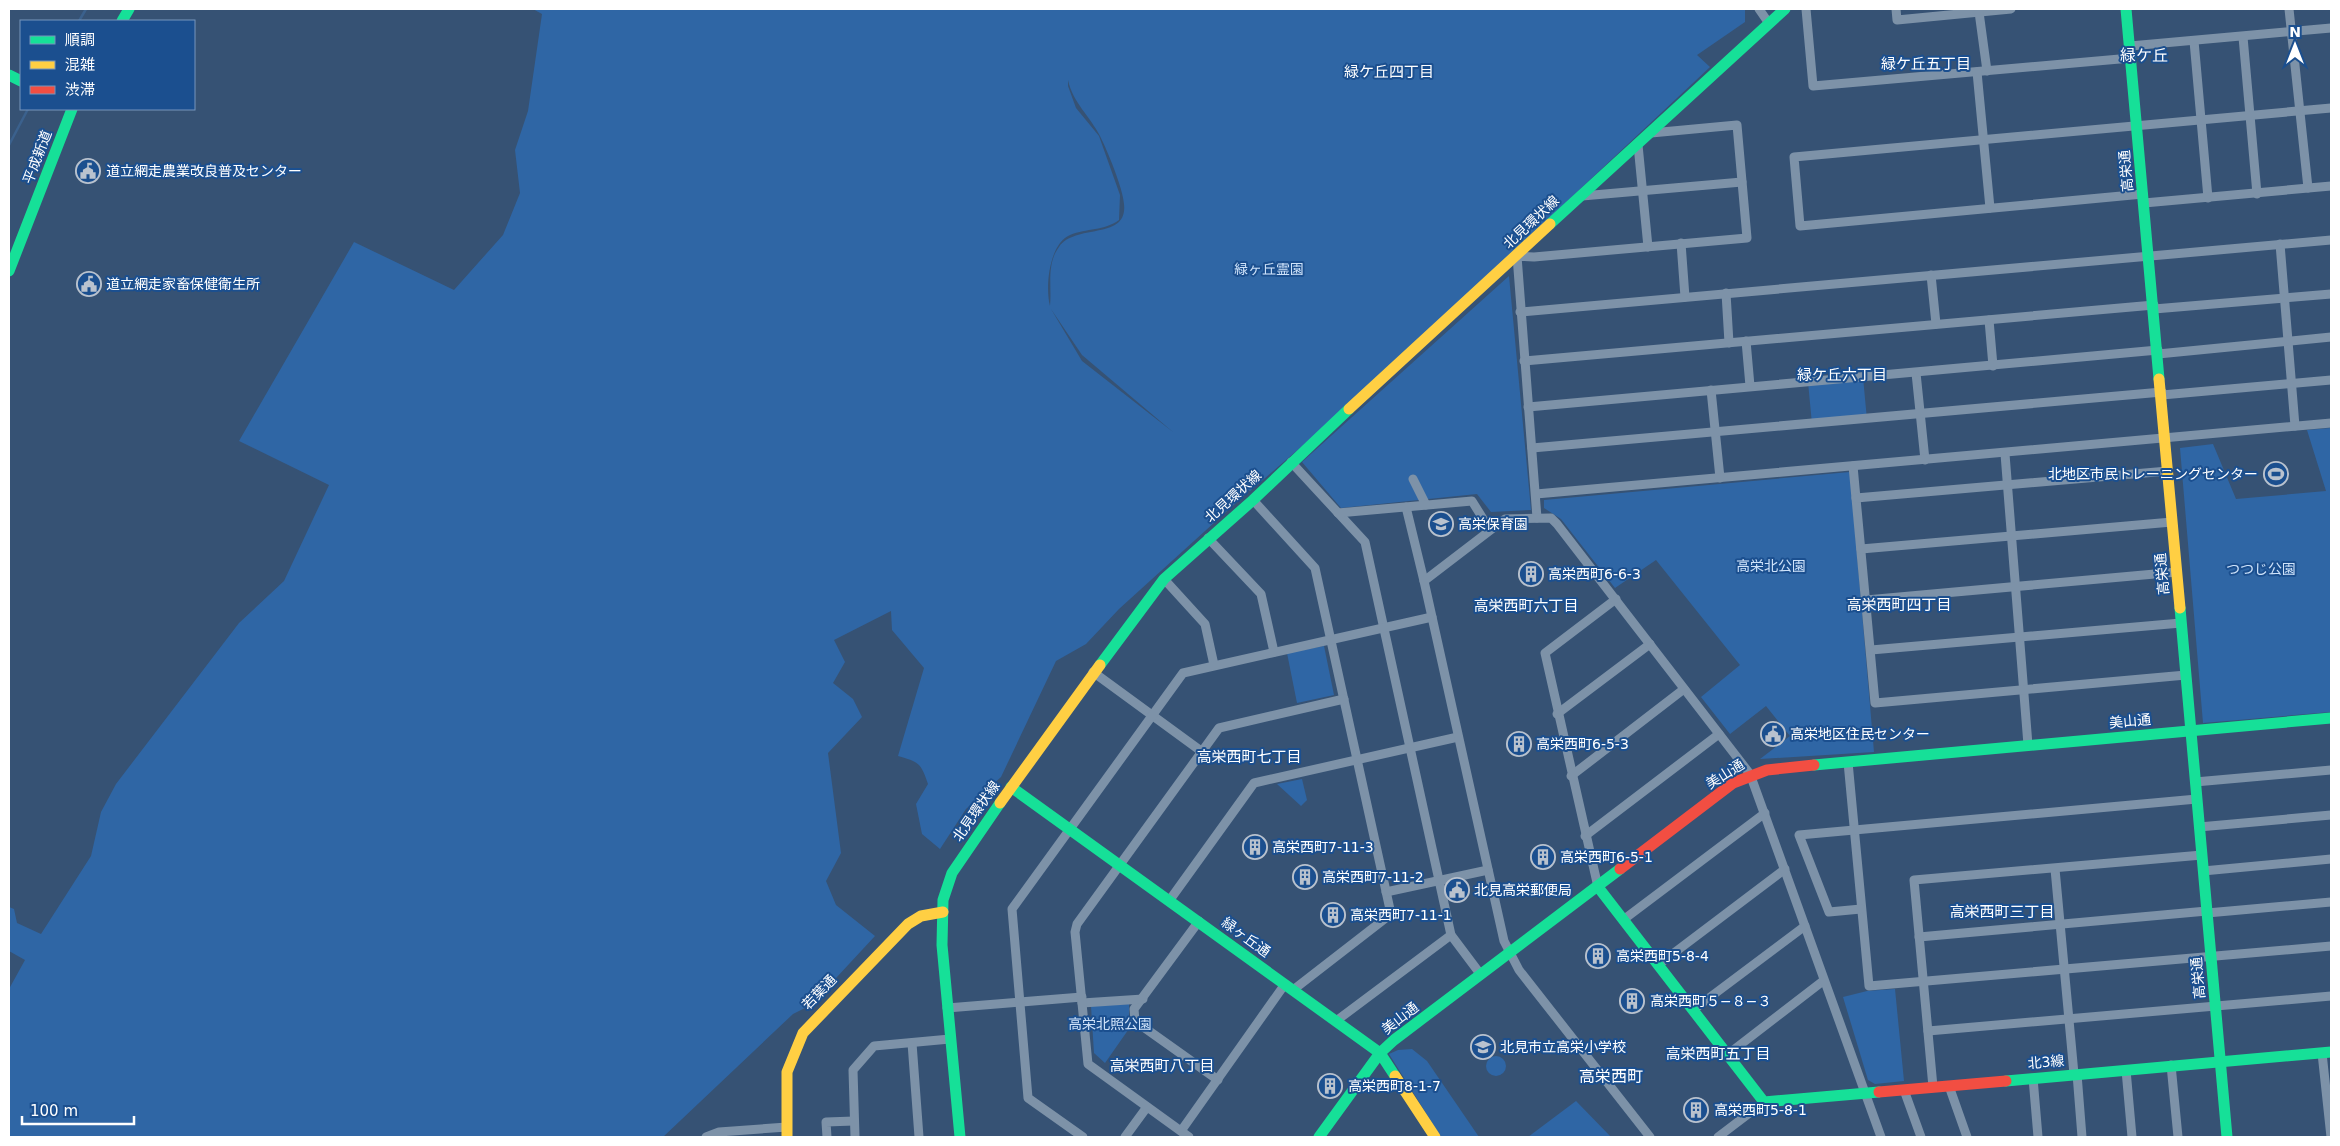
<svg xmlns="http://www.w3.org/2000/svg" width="2340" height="1146" viewBox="0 0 2340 1146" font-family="'DejaVu Sans','Noto Sans JP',sans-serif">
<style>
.green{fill:#2f66a5;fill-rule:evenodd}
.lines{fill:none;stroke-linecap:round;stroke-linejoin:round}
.stream{stroke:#3b618d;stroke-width:2.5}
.street{stroke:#7d92a8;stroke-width:9}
.fast{stroke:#16e098;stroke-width:11}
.slow{stroke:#ffcf43;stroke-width:11}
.jam{stroke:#f24e42;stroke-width:11}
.labels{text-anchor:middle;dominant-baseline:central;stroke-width:4;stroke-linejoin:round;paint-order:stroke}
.street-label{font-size:14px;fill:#fff;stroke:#1b4f8f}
.poi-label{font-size:14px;fill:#fff;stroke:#1b4f8f;text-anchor:start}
.park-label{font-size:14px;fill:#cfe3fa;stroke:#1b4f8f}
.neighbourhood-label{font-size:15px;fill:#fff;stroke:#1b4f8f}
.quarter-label{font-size:16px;fill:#fff;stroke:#1b4f8f}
</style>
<rect width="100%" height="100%" fill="#365274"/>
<g class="green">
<path d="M533,9H1745V22L1697,55L1710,67L1359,397L1250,491L1234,480L1248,492L1119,609L1086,644L1056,661L1001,777L966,809L940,849L922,834L916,804L928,784C921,763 919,762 898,756L924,668L892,630L891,611L834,640L845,662L833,683L853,699L862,717L828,753L841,853L826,881L836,905L875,936L811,1005L793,1014L663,1137H9V989L25,960L9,951V907L14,909L17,923L41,934L91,856L101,812L116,784L239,623L284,581L329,485L239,441L354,242L454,290L503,235L520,193L515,150L528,111L542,14ZM1068,80C1073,103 1090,116 1100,136C1107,150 1123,188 1124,204C1128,241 1076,223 1059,247C1046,264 1052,287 1050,306C1045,287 1049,244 1070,235C1087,228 1104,231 1119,220L1120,195L1099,136L1076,108L1068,86ZM1051,309L1082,355L1173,432L1082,361Z"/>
<polygon points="1509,276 1531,510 1491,512 1477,494 1341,508 1302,462"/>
<polygon points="1863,377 1867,420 1812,424 1808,382"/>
<polygon points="2331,428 2331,712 2203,723 2180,448 2213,444 2236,499 2326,491 2307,430"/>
<polygon points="1850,472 1874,752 1760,759 1790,736 1766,706 1730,734 1701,697 1740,665 1656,560 1615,588 1561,519 1544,508 1544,500"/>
<polygon points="1324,646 1334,695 1297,703 1287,653"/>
<polygon points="1302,779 1307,800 1301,806 1277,784"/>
<polygon points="1895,989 1904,1081 1875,1084 1868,1080 1843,997 1867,991"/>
<polygon points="1129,1004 1129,1020 1133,1023 1105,1063 1094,1053 1091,1006"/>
<polygon points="1412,1049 1427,1061 1479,1137 1441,1137 1389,1054 1398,1050"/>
<circle cx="1496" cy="1066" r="10"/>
<polygon points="1576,1101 1611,1137 1528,1137"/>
</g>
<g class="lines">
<g class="stream">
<polyline points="79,21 86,9"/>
<polyline points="9,145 28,109"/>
</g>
<g class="street">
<polyline points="1759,9 1768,22"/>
<polyline points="1806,9 1813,86 2131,58"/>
<polyline points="1896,9 1897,20 2011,9"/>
<polyline points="2289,9 2308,188"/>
<polyline points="1979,12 1987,71"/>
<polyline points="2243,37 2257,194"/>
<polyline points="2194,41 2208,198"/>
<polyline points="2130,46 2331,28"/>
<polyline points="1977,72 1990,208"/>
<polyline points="1638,145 1648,247"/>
<polyline points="2143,194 1800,226 1794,157 2331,108"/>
<polyline points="1582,196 1742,182"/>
<polyline points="2144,203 2331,186"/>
<polyline points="1681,243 1685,297"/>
<polyline points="2280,244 2295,426"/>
<polyline points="1931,275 1936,324"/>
<polyline points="1726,293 1729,343"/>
<polyline points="2154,309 2331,294"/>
<polyline points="1520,312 2331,240"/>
<polyline points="1989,320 1993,366"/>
<polyline points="1746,341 1750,386"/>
<polyline points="2158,354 2331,337"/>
<polyline points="1524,361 2154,305"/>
<polyline points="1916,373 1925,460"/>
<polyline points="1711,390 1720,478"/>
<polyline points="2162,395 2331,380"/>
<polyline points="1528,407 2158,350"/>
<polyline points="1532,448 2162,392"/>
<polyline points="2005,454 2028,745"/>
<polyline points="1291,462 1365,542 1451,935 1481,975"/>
<polyline points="1853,466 1875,703 2186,675"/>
<polyline points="1413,479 1426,505"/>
<polyline points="1536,494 2331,423"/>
<polyline points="1856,498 2168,471"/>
<polyline points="1253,500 1315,568 1391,914 1293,990"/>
<polyline points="1406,507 1424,581"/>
<polyline points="1338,513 1472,501 1490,530"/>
<polyline points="1537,518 1517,256 1534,257 1747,238 1737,125 1651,133"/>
<polyline points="1208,538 1261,594 1274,652"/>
<polyline points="1861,549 2172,522"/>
<polyline points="1164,579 1205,624 1214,665"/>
<polyline points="1866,600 2177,572"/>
<polyline points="1871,650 2181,623"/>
<polyline points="1093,672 1201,751"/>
<polyline points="1557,714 1650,644"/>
<polyline points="1848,762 1869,986 2331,946"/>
<polyline points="1571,776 1684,689"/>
<polyline points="2195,782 2331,770"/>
<polyline points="2199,827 2331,815"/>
<polyline points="1585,836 1719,734"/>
<polyline points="2055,869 2074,1074"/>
<polyline points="2203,871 2331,859"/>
<polyline points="1598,887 1545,653 1616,599"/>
<polyline points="1386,892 1488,870"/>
<polyline points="1169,901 1254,783 1458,737"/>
<polyline points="1861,909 1829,912 1799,835 2197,799"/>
<polyline points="2207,913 2331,902"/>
<polyline points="1623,920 1765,813"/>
<polyline points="1199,921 1134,1009 1135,1021 1218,1080"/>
<polyline points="1919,937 2207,911"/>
<polyline points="1658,965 1785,869"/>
<polyline points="1082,1003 1143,999"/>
<polyline points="947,1008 1082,997"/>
<polyline points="1693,1010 1805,926"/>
<polyline points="1336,1021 1451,935"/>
<polyline points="1928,1031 2331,996"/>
<polyline points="912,1043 919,1137"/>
<polyline points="2322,1053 2331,1137"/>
<polyline points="1727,1055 1823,981"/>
<polyline points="2171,1065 2178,1137"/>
<polyline points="2126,1070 2132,1137"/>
<polyline points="2077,1074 2082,1137"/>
<polyline points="2033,1078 2038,1137"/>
<polyline points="1949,1086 1967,1137"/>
<polyline points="1933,1087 1914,880 2202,855"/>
<polyline points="1904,1090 1921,1137"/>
<polyline points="1181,1131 1285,984"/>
<polyline points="706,1137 719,1132 787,1127"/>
<polyline points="827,1137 826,1122 854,1121"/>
<polyline points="855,1137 853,1070 874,1046 950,1039"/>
<polyline points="1083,1137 1028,1098 1012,909 1183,673 1432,617"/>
<polyline points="1125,1137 1147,1107"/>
<polyline points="1189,1137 1088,1064 1075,932 1077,924 1219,728 1344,699"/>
<polyline points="1650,1137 1519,970 1504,941 1424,581 1505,519 1551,518 1557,524 1750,774 1881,1137"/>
<polyline points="1718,1137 1764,1102"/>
</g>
<g class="fast">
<polyline points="2126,9 2159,379"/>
<polyline points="122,21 129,9"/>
<polyline points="9,75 21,81"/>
<polyline points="1550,224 1785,9"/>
<polyline points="9,271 72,109"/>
<polyline points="2180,608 2227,1137"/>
<polyline points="1100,665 1164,579 1253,500 1349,409"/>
<polyline points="1814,765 2331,718"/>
<polyline points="1011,787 1380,1053 1395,1076"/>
<polyline points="1598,887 1764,1102 1879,1092"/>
<polyline points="2006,1081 2331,1052"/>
<polyline points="960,1137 942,945 943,900 952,873 1000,803"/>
<polyline points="1319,1137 1380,1053 1394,1040 1620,869"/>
</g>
<g class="slow">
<polyline points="2159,379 2180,608"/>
<polyline points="1349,409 1550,224"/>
<polyline points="1000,803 1100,665"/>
<polyline points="1395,1076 1435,1137"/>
<polyline points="787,1137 787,1072 803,1033 908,924 921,916 943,912"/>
</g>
<g class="jam">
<polyline points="1620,869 1733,783 1767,770 1814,765"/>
<polyline points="1879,1092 2006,1081"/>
</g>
</g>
<defs>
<symbol id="civic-ring" viewBox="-11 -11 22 22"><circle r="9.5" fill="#1b4f8f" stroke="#b9c2ce" stroke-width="1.5"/><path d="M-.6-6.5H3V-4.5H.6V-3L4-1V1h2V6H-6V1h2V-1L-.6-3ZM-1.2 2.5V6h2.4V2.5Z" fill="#b9c2ce"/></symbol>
<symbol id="stadium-ring" viewBox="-11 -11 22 22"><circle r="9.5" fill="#1b4f8f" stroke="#b9c2ce" stroke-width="1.5"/><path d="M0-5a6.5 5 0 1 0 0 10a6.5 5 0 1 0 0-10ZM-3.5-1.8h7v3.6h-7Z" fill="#b9c2ce"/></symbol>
<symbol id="school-ring" viewBox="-11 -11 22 22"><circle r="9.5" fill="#1b4f8f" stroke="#b9c2ce" stroke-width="1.5"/><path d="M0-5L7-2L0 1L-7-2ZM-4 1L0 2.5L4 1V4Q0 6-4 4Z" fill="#b9c2ce"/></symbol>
<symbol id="building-ring" viewBox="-11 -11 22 22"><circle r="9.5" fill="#1b4f8f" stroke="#b9c2ce" stroke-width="1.5"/><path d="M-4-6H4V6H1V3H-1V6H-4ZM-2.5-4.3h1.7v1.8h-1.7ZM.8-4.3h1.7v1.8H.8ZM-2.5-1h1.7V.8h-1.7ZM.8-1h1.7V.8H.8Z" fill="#b9c2ce"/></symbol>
</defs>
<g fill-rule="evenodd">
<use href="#civic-ring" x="74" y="157" width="28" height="28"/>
<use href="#civic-ring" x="75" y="270" width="28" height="28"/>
<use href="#stadium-ring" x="2262" y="460" width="28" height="28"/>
<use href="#school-ring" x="1427" y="510" width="28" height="28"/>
<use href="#building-ring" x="1517" y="560" width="28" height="28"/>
<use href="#civic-ring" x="1759" y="720" width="28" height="28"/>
<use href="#building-ring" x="1505" y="730" width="28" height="28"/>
<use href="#building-ring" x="1241" y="833" width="28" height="28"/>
<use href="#building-ring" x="1529" y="843" width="28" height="28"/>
<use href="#building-ring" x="1291" y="863" width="28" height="28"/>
<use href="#civic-ring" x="1443" y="876" width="28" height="28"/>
<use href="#building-ring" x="1319" y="901" width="28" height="28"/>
<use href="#building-ring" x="1584" y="942" width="28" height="28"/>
<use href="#building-ring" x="1618" y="987" width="28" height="28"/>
<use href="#school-ring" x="1469" y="1033" width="28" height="28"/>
<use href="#building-ring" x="1316" y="1072" width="28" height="28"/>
<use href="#building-ring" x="1682" y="1096" width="28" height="28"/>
</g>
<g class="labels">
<g class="street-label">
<text transform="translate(37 157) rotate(-69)">平成新道</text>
<text transform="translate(2126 171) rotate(-95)">高栄通</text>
<text transform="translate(1531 222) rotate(-43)">北見環状線</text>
<text transform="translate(1233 496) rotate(-42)">北見環状線</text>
<text transform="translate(2162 574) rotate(-95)">高栄通</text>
<text transform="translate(2130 721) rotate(-5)">美山通</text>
<text transform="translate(1725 774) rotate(-32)">美山通</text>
<text transform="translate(976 811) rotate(-55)">北見環状線</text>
<text transform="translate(1246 937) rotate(36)">緑ヶ丘通</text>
<text transform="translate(2198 978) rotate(-95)">高栄通</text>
<text transform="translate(819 992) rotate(-46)">若葉通</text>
<text transform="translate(1400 1018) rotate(-38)">美山通</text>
<text transform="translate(2046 1062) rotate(-5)">北3線</text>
</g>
<g class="poi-label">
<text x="106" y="171">道立網走農業改良普及センター</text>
<text x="106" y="284">道立網走家畜保健衛生所</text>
<text x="2258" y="474" text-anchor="end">北地区市民トレーニングセンター</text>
<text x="1458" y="524">高栄保育園</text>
<text x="1548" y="574">高栄西町6-6-3</text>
<text x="1790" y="734">高栄地区住民センター</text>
<text x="1536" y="744">高栄西町6-5-3</text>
<text x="1272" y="847">高栄西町7-11-3</text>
<text x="1560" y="857">高栄西町6-5-1</text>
<text x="1322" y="877">高栄西町7-11-2</text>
<text x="1474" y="890">北見高栄郵便局</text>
<text x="1350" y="915">高栄西町7-11-1</text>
<text x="1616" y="956">高栄西町5-8-4</text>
<text x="1650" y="1001">高栄西町５−８−３</text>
<text x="1500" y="1047">北見市立高栄小学校</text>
<text x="1348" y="1086">高栄西町8-1-7</text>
<text x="1714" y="1110">高栄西町5-8-1</text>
</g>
<g class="park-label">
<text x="1269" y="269">緑ヶ丘霊園</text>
<text x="1771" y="566">高栄北公園</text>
<text x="2261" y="569">つつじ公園</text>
<text x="1110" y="1024">高栄北照公園</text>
</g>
<g class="neighbourhood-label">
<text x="1926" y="64">緑ケ丘五丁目</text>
<text x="1389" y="72">緑ケ丘四丁目</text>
<text x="1842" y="375">緑ケ丘六丁目</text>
<text x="1899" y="605">高栄西町四丁目</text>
<text x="1526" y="606">高栄西町六丁目</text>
<text x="1249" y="757">高栄西町七丁目</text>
<text x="2002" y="912">高栄西町三丁目</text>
<text x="1718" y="1054">高栄西町五丁目</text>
<text x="1162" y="1066">高栄西町八丁目</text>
</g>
<g class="quarter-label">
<text x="2144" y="55">緑ケ丘</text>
<text x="1611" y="1076">高栄西町</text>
</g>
</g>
<rect width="2340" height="1146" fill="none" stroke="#ffffff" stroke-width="20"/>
<rect x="20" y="20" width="175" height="90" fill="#1b4f8f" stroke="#7695bc"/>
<rect x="30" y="36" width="25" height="8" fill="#16e098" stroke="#7695bc"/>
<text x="65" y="45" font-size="15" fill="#ffffff">順調</text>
<rect x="30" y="61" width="25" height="8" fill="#ffcf43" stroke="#7695bc"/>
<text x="65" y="70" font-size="15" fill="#ffffff">混雑</text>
<rect x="30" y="86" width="25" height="8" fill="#f24e42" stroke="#7695bc"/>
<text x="65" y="95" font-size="15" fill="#ffffff">渋滞</text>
<g transform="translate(2295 45)" stroke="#1b4f8f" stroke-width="4" paint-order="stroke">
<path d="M0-4L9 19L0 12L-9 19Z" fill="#ffffff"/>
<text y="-8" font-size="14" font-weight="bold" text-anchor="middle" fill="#ffffff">N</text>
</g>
<path d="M22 1116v8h112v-8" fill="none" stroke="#ffffff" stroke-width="2.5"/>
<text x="30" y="1116" font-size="15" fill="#ffffff" stroke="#1b4f8f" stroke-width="4" paint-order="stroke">100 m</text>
</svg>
